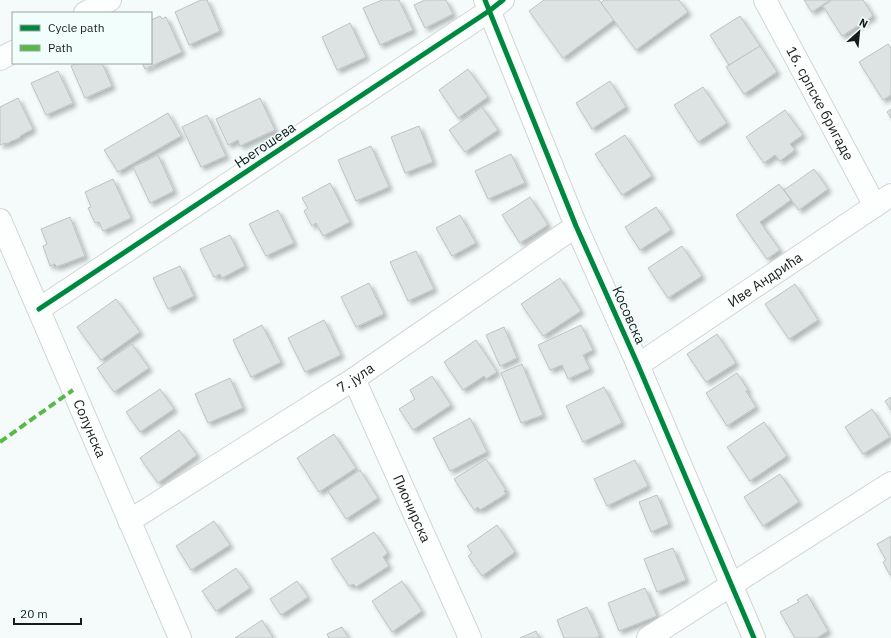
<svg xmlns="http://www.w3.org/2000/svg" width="891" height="638" viewBox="0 0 891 638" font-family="'IBM Plex Sans',sans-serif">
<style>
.building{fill:#dde3e2;stroke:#bec3c2;filter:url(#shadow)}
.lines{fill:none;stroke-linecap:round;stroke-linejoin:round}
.minor-casing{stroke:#d1d6d5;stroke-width:24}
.minor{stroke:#fdfefe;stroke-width:22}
.quiet{stroke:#58b947;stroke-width:4;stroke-dasharray:8 4;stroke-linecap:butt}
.cycleway-casing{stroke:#f1fefc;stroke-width:8}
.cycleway{stroke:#00873e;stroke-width:5}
.labels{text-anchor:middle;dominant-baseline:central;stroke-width:3;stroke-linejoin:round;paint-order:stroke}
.street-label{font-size:14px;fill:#171c1b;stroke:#f1fefc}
</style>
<defs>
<filter id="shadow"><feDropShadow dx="3.5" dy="3.5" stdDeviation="2" flood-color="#0004"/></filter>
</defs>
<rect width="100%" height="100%" fill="#f4fbfa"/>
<g class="building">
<polygon points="201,0 207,0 220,31 189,45 175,12"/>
<polygon points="382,0 399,0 413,30 380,45 363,8"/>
<polygon points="425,0 446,0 453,14 425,28 414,5"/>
<polygon points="544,0 599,0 614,20 563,58 529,11"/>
<polygon points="604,0 679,0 688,12 636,50 601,3"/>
<polygon points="804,0 830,0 812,12"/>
<polygon points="832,0 863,0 873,16 842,36 823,6"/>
<polygon points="160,16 162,19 166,17 182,52 145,69 142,63 151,63 151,20"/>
<polygon points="740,16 760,46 729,65 710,35"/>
<polygon points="350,23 366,57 337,70 322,37"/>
<polygon points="888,44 891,48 891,95 883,100 859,62"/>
<polygon points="760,46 777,72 744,94 726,67"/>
<polygon points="77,63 102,63 112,86 85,98 71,66"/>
<polygon points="468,69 488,97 458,118 439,90"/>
<polygon points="58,71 73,103 46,115 31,83"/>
<polygon points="610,81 626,107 592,129 576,103"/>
<polygon points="703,87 727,123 698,142 674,105"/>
<polygon points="18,98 33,129 20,136 21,137 6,144 5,143 0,145 0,107"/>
<polygon points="260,98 275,130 240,146 238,140 228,145 216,119"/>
<polygon points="482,107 498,130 465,152 449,130"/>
<polygon points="891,109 891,118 887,112"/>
<polygon points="785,110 803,135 790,144 795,150 780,161 775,155 764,163 746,137"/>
<polygon points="168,113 181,136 118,172 104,150"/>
<polygon points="207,115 226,156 201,167 182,127"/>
<polygon points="419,126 433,162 405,173 391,137"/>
<polygon points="625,135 652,176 622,195 595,154"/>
<polygon points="371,146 389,187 356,201 338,160"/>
<polygon points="511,154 525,183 488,199 475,171"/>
<polygon points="158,155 174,191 150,203 133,167"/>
<polygon points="814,169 828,189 799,210 784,190"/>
<polygon points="113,179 131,218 103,231 99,222 95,223 88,208 91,207 85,192"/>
<polygon points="330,183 350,222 323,236 316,223 312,226 304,211 308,208 302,198"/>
<polygon points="779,184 791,200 760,222 780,250 767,259 736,215"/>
<polygon points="530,197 548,225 520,243 502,215"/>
<polygon points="656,207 671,230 640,250 625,227"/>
<polygon points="278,210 294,243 266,256 249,224"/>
<polygon points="460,215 476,243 452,256 436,228"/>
<polygon points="70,217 85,256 56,267 55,264 50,266 43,246 47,244 41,229"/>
<polygon points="230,235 245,266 222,278 220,274 214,277 200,249"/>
<polygon points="682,246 702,276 668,298 648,268"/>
<polygon points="416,251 434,289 408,301 390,262"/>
<polygon points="180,266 194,296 168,309 153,278"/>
<polygon points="560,278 581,311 543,336 521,304"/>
<polygon points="369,283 384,314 356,327 341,297"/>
<polygon points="795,284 818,320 789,339 765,304"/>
<polygon points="116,299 140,332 101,360 77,327"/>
<polygon points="324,320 341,355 305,372 288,338"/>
<polygon points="262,325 281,362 251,377 233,340"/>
<polygon points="581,325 593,350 583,355 590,369 568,379 562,365 550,370 538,345"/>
<polygon points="504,327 517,358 500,366 486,335"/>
<polygon points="717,334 736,363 706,382 687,354"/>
<polygon points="476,340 497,372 486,379 484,376 463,390 444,362"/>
<polygon points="132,344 149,368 114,392 97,368"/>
<polygon points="522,364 543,415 521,423 501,373"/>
<polygon points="737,373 748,390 746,391 756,407 727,426 706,393"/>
<polygon points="432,376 451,405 413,430 399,409 415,399 410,390"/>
<polygon points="230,378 243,408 208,423 195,394"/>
<polygon points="604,387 622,423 583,442 566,406"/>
<polygon points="160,389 174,409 140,432 126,412"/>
<polygon points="891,397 891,410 885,401"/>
<polygon points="872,409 890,437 863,454 845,427"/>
<polygon points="470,418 487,452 450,471 433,438"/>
<polygon points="764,422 787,456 750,481 727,447"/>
<polygon points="179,430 197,455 158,483 140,458"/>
<polygon points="334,434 356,468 319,492 297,458"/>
<polygon points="486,459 506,490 504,491 506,494 480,510 478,507 474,510 454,479"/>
<polygon points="635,460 648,486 607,506 594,479"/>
<polygon points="360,470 378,498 346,519 328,491"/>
<polygon points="780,474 799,502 763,526 744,497"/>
<polygon points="657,495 669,524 651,532 639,502"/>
<polygon points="214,521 230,545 191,570 176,546"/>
<polygon points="497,525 515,552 482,576 468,556 472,553 467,546"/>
<polygon points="374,532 388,553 383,557 389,566 356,587 353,584 349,586 331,559"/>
<polygon points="891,536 891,575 890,575 883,562 886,560 877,544"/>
<polygon points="673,548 686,580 657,592 644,559"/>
<polygon points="236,568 250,588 216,611 202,591"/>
<polygon points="297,581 308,597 281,615 270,599"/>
<polygon points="402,581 422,611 392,632 372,601"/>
<polygon points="645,588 657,616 619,631 608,603"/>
<polygon points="807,594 828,631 817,638 795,638 780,612 799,602 797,600"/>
<polygon points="587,607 600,636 596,638 564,638 557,620"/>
<polygon points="262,620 273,638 235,638"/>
<polygon points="342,627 348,638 329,638 327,634"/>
<polygon points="536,631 539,638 520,638"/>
</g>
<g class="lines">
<defs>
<g id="minor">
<polyline points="485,0 576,226 638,365 754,638"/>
<path id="s1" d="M765,0L875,206"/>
<polyline points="85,13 110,0"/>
<polyline points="0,59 13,52"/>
<path id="s2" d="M0,220L180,638"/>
<polyline points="39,309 489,11 503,0"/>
<path id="s3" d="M638,365L891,195"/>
<path id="s4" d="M354,379L470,638"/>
<path id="s5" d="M129,521L354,379L576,226"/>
<polyline points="648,638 891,483"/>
</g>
</defs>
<use href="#minor" class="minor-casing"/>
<use href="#minor" class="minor"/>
<polyline class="quiet" points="0,442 73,390"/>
<defs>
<g id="cycleway">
<polyline points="485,0 576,226 638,365 754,638"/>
<polyline points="39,309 489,11 503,0"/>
</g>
</defs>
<use href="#cycleway" class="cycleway-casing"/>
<use href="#cycleway" class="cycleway"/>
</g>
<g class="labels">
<g class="street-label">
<text stroke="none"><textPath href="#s1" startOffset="117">16. српске бригаде</textPath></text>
<text transform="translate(265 145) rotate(-34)">Његошева</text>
<text stroke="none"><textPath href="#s3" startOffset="153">Иве Андрића</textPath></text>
<text transform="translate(629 315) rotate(66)">Косовска</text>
<text stroke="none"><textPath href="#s5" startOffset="268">7. јула</textPath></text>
<text stroke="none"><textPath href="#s2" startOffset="227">Солунска</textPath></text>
<text stroke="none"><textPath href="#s4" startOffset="142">Пионирска</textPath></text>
</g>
</g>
<rect x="12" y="12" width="140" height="52" fill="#f1fefc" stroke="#9aa4a2"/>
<rect x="20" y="25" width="20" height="6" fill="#00873e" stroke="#9aa4a2"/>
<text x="48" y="32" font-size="12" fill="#171c1b">Cycle path</text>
<rect x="20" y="45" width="20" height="6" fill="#58b947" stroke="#9aa4a2"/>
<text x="48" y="52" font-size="12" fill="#171c1b">Path</text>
<g transform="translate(859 32) rotate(27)" stroke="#f1fefc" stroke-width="3" paint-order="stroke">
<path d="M0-3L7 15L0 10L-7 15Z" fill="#171c1b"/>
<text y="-6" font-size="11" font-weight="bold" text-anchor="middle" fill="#171c1b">N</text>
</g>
<path d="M14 618v6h67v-6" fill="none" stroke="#171c1b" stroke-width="2"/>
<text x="20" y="618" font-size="12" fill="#171c1b" stroke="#f1fefc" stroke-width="3" paint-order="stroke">20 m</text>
</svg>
